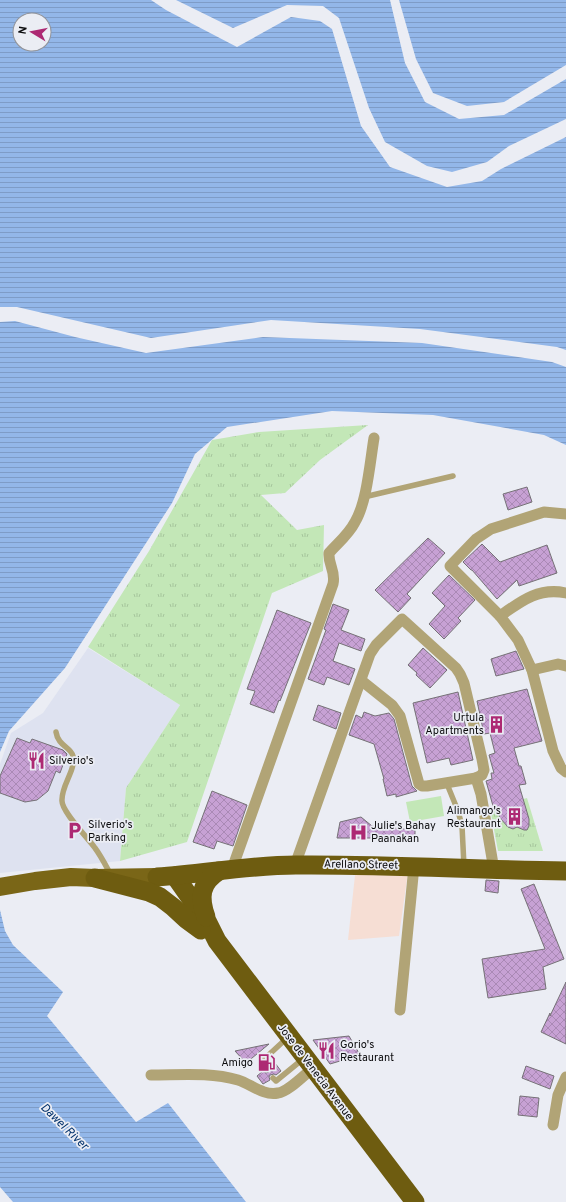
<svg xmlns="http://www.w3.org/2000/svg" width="566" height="1202" viewBox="0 0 566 1202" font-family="Overpass,sans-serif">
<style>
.built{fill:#dee2f0}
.education{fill:#f6ded4}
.grass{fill:url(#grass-tufts)}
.garden{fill:#c3e7b7}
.water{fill:url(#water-rules);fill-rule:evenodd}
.building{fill:url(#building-cross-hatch);stroke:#757176}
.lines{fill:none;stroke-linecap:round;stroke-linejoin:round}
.service{stroke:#b1a476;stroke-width:5.5}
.minor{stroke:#b1a476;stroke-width:11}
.primary{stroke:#7a6617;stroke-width:18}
.trunk{stroke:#6e5c10;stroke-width:19}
.labels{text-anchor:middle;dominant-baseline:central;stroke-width:3.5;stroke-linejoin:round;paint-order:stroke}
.poi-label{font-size:11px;fill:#0c0c0e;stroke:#ebedf4;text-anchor:start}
.street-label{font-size:11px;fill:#0c0c0e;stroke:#ebedf4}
.water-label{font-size:12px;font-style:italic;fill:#04336d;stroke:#ebedf4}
</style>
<defs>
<pattern id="grass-tufts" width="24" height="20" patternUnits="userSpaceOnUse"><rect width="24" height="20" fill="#c3e7b7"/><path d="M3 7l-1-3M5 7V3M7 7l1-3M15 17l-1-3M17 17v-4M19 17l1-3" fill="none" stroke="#a6c59c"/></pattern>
<pattern id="water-rules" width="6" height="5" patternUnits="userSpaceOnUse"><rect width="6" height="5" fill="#93b7e9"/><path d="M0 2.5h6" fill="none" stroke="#7e9cc7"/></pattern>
<pattern id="building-cross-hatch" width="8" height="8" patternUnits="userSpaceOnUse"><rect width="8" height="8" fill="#c7a1d4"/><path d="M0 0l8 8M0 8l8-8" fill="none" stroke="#aa89b5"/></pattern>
</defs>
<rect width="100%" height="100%" fill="#ebedf4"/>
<polygon class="built" points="88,648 180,705 126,788 120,861 0,873 0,764 11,733 43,713"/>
<polygon class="education" points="356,866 408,872 399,936 348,940"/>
<g class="grass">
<polygon points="368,425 320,460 285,493 261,495 297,530 324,525 323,571 272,593 187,842 120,861 126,788 180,705 88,647 149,551 212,440 259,432"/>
<polygon points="527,798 543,851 498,851 490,808"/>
</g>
<polygon class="garden" points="441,796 444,816 410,822 406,802"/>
<g class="water">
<path d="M0,0H151L166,10L237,47L291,17L320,21L332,29L361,126L390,167L447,187L482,181L501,169L566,137V350L557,347L420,329L271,320L151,338L17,307H0ZM20,20H44V44H20Z"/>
<polygon points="176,0 390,0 405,63 425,102 459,119 504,115 566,79 566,119 509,146 487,162 452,172 427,166 385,142 369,108 339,18 323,6 287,5 233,28"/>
<polygon points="399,0 566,0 566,65 504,102 467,106 433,93 416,59"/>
<polygon points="15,321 75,337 146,353 263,337 422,343 552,362 566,367 566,445 544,435 433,415 332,411 227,427 195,454 172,503 65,668 9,731 0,752 0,322"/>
<polygon points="0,910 5,931 13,945 63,992 47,1016 136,1122 168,1103 246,1202 13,1202 0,1187"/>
</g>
<g class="building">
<polygon points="527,487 532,502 508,510 503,494"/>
<polygon points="428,538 445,553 407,594 411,598 398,612 375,590"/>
<polygon points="482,544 500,562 547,545 557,573 519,586 517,580 497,599 472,570 471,570 463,562"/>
<polygon points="449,575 475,600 458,618 461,621 444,639 429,624 445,606 432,593"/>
<polygon points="333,604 349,610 341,630 365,639 361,651 339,643 333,661 355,669 349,685 327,677 324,685 308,679 326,630 324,629"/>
<polygon points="277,610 311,623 280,701 279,700 274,713 250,704 255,691 247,689"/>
<polygon points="423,648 447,670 430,688 416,675 417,673 408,665"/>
<polygon points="516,651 524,669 496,676 491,659"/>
<polygon points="527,689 542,741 514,748 519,766 521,766 526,784 519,785 529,819 529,826 527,830 524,830 517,827 513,829 508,827 500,818 496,805 493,806 486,781 492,779 491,773 494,773 489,755 495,753 490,733 484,734 477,701"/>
<polygon points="458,692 473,760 451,765 449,758 427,763 413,703"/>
<polygon points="318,705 341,713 336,729 313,720"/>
<polygon points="364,712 375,716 389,713 394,719 412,786 417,791 396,797 396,794 387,796 383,779 384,779 374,744 349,735 356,715 362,718"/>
<polygon points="17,738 30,743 32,739 63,750 67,754 60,773 56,771 48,791 37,800 25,802 0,793 0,776"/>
<polygon points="212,791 247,805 233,846 217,841 214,849 193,842"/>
<polygon points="361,817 372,826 415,830 415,838 337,838 340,822"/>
<polygon points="486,880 499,881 498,893 485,891"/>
<polygon points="534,884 564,959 543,967 546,989 488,998 482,959 545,949 521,889"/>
<polygon points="566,982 566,1044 541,1032 550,1013 550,1016"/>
<polygon points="349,1036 360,1055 330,1064 313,1040"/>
<polygon points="269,1044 246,1063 235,1051"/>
<polygon points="275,1063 281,1071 276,1075 274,1074 270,1075 269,1077 270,1080 263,1084 257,1076 263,1071 266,1073 269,1072 271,1070 270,1066"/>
<polygon points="526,1066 554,1076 550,1089 522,1078"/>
<polygon points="520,1096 539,1098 537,1117 518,1115"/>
</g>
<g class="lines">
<g class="service">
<polyline points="364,497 453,476"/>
<path d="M56,732C58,746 71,747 73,756C76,771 61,785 62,801C62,812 88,838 95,848C101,856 106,866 111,875"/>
<polyline points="447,784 458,811 462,826 464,866"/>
<polyline points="267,1069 261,1062 287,1038"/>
<polyline points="273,1078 276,1081 303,1059"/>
</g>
<g class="minor">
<polyline points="566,514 544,512 491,529 476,539 450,566 500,616 518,640 532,670 553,751 561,768 566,772"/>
<path d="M500,616C521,601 539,587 566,593"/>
<polyline points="532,670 558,664 566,666"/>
<polyline points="362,681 392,705 400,716 419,784 422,786 427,786 476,778"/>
<polyline points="295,865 370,654 376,645 402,619 456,668 460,674 464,683 482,759 484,770 482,775 476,778 481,794 494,870"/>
<path d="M232,869L333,584C336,571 328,565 329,553C338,543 349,534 355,522C367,502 370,462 374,438"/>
<polyline points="400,1010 414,866"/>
<path d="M151,1075C180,1075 210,1072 238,1080C251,1084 263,1096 278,1093C288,1092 304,1075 313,1068"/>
<polyline points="553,1125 558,1095 566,1077"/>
</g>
<polyline class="primary" points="0,887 35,881 71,877 95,878 157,877"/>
<g class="trunk">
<polyline points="175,876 208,923 217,941 415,1202"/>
<path d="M157,877C204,874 249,865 296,865C386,864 476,870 566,871"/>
<polyline points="95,878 149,892 160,897 173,907 186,919 201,930"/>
<path d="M206,917C199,897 200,883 219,871"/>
</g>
</g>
<defs>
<symbol id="building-bare" viewBox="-9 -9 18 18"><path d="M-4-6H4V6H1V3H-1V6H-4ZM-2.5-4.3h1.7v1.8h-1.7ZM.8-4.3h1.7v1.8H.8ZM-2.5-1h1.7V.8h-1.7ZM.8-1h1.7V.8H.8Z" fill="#ad2973" stroke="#ebedf4" stroke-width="2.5" paint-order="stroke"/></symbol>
<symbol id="restaurant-bare" viewBox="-9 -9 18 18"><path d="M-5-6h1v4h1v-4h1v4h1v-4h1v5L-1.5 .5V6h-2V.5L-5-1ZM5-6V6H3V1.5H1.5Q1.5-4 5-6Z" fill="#ad2973" stroke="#ebedf4" stroke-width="2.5" paint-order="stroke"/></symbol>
<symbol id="parking-bare" viewBox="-9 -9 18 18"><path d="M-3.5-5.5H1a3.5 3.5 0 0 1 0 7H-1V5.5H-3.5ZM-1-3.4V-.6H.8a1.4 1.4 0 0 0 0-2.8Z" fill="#ad2973" stroke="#ebedf4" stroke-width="2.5" paint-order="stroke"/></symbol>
<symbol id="hospital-bare" viewBox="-9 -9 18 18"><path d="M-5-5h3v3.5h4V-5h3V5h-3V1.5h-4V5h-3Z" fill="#ad2973" stroke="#ebedf4" stroke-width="2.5" paint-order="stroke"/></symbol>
<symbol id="fuel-bare" viewBox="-9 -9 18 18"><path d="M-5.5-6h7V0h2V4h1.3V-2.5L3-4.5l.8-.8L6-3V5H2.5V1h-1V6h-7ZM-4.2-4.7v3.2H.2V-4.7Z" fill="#ad2973" stroke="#ebedf4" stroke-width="2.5" paint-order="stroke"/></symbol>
</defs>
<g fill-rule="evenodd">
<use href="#building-bare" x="484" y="712" width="25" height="25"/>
<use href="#restaurant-bare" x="24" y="748" width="25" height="25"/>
<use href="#building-bare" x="502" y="804" width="25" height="25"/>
<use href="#parking-bare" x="62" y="818" width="25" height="25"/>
<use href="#hospital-bare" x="346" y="820" width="25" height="25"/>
<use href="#restaurant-bare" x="314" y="1038" width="25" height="25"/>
<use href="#fuel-bare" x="254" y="1050" width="25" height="25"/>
</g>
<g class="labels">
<g class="poi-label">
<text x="484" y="718" text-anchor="end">Urtula<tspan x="484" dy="13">Apartments</tspan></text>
<text x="49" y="761">Silverio's</text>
<text x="501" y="811" text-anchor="end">Alimango's<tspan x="501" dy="13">Restaurant</tspan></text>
<text x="88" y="825">Silverio's<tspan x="88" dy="13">Parking</tspan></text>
<text x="371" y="826">Julie's Bahay<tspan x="371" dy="13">Paanakan</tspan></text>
<text x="340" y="1045">Gorio's<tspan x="340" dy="13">Restaurant</tspan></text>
<text x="253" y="1063" text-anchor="end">Amigo</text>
</g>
<g class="street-label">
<text transform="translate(361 865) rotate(1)">Arellano Street</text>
<text transform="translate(315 1072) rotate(53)">Jose de Venecia Avenue</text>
</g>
<g class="water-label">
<text transform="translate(64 1127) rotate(44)">Dawel River</text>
</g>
</g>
<g transform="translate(32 32) rotate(280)"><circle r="19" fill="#ebedf4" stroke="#929398"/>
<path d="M0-3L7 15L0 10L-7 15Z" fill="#ad2973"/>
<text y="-6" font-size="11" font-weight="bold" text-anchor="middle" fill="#0c0c0e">N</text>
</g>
</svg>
